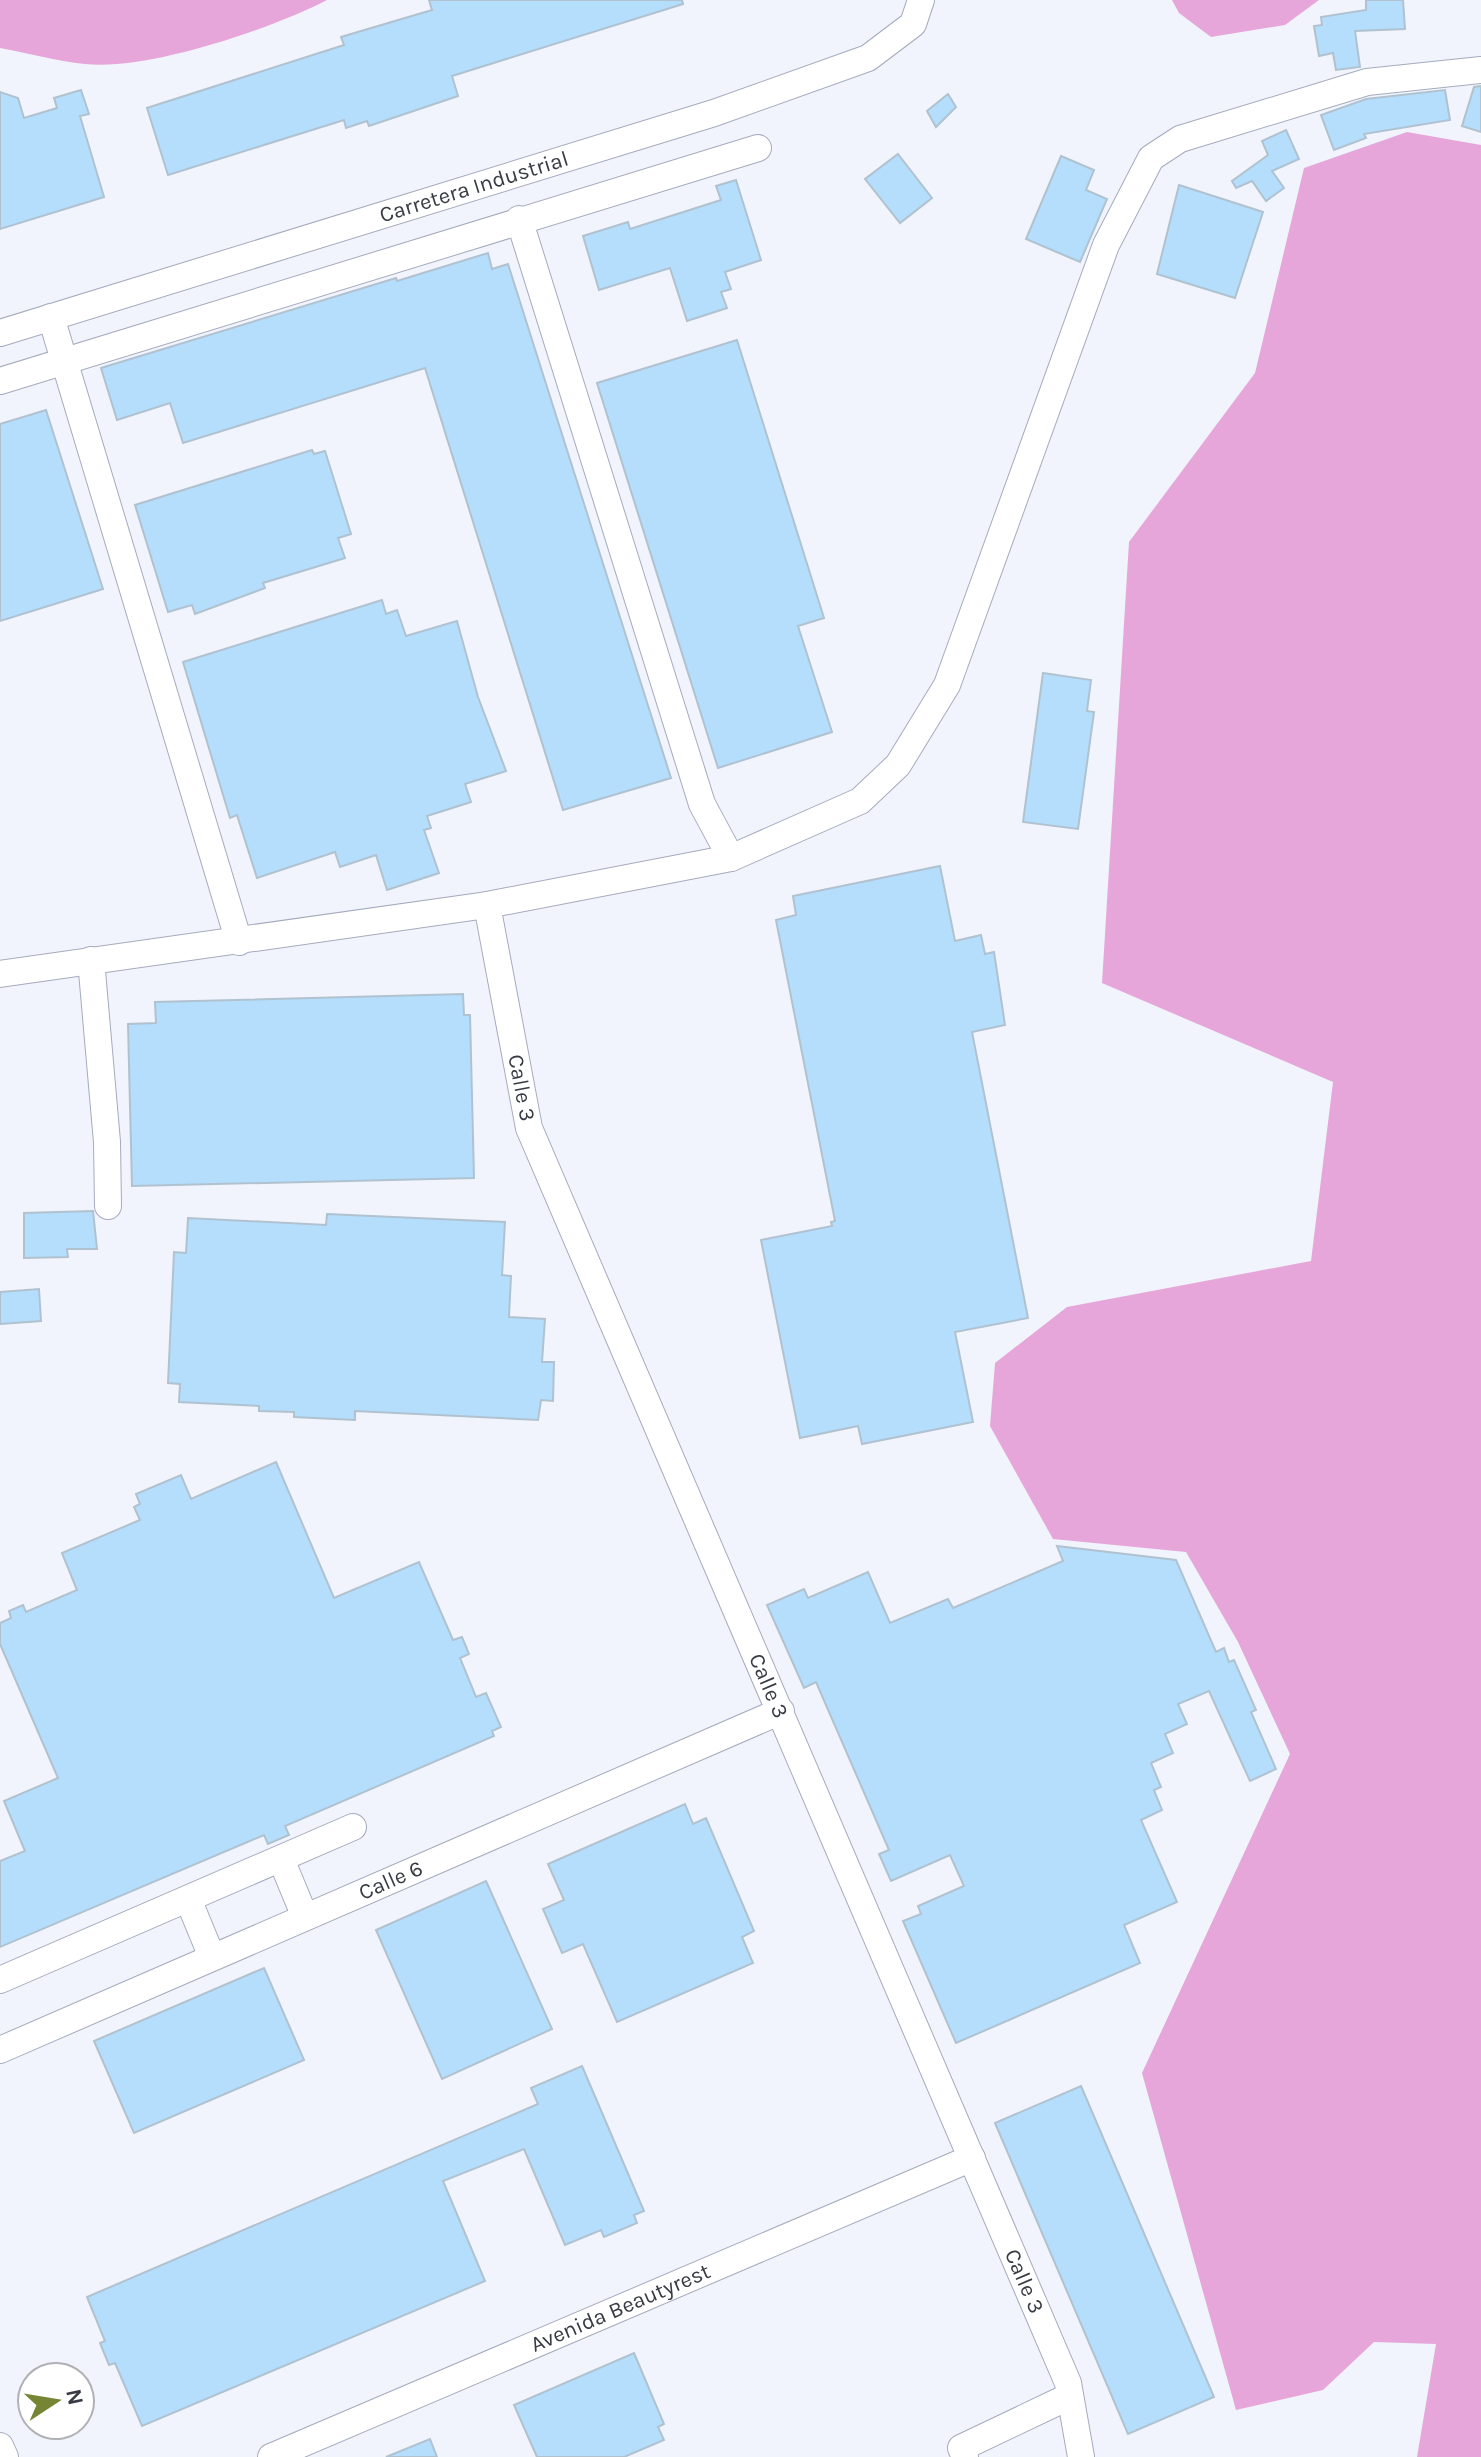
<svg xmlns="http://www.w3.org/2000/svg" width="1481" height="2457" viewBox="0 0 1481 2457" font-family="Karla,sans-serif">
<style>
.forest{fill:#e6a6da}
.building{fill:#b5defd;stroke:#b0c2d0;stroke-width:2}
.lines{fill:none;stroke-linecap:round;stroke-linejoin:round}
.minor-casing{stroke:#a5abbe;stroke-width:28}
.minor{stroke:#fff;stroke-width:26}
.labels{text-anchor:middle;dominant-baseline:central;stroke-width:6;stroke-linejoin:round;paint-order:stroke}
.street-label{font-size:22px;fill:#383b43;stroke:#fff}
</style>
<rect width="100%" height="100%" fill="#f1f4fc"/>
<g class="forest">
<path d="M0,0H327C271,29 147,71 85,64C56,61 28,53 0,48Z"/>
<polygon points="1172,0 1319,0 1285,25 1211,37 1179,13"/>
<polygon points="1407,132 1481,145 1481,2457 1417,2457 1436,2344 1374,2342 1323,2390 1236,2410 1142,2073 1290,1754 1238,1642 1186,1552 1053,1539 990,1426 995,1363 1067,1307 1311,1261 1333,1082 1102,983 1129,542 1255,373 1304,168"/>
</g>
<g class="building">
<polygon points="429,0 682,0 683,4 452,76 458,96 369,126 367,121 346,128 344,120 168,175 147,108 344,45 341,37 432,10"/>
<polygon points="1366,0 1403,0 1405,29 1355,31 1360,67 1336,70 1333,53 1319,56 1314,26 1322,25 1321,17 1366,10"/>
<polygon points="1481,86 1481,132 1462,126 1474,87"/>
<polygon points="81,90 89,114 80,116 104,197 0,229 0,92 18,98 24,118 57,108 54,98"/>
<polygon points="1445,90 1450,120 1364,134 1366,138 1334,150 1321,115 1366,99"/>
<polygon points="948,94 956,107 936,127 927,111"/>
<polygon points="1286,130 1299,159 1272,171 1284,188 1266,201 1252,181 1236,188 1232,181 1268,155 1262,141"/>
<polygon points="898,154 932,198 900,223 865,179"/>
<polygon points="1061,156 1094,170 1086,190 1107,199 1080,262 1026,239"/>
<polygon points="736,180 761,260 725,272 731,289 721,292 727,308 687,321 670,268 599,290 583,236 628,222 630,229 721,200 716,186"/>
<polygon points="1179,185 1263,212 1235,298 1157,274"/>
<polygon points="488,253 492,269 508,264 671,778 563,810 425,368 183,443 170,403 117,420 101,368 396,278 397,281"/>
<polygon points="737,340 824,618 798,626 832,732 718,768 597,383"/>
<polygon points="46,410 103,589 0,621 0,424"/>
<polygon points="312,450 314,454 325,451 351,534 338,538 345,558 263,583 265,588 195,614 192,605 168,612 135,505"/>
<polygon points="382,600 386,614 397,610 406,636 457,621 478,697 506,771 465,784 471,802 427,816 431,828 424,830 439,873 387,890 376,855 340,867 335,852 257,878 237,815 230,818 183,662"/>
<polygon points="1043,673 1091,680 1087,711 1094,712 1078,829 1023,822"/>
<polygon points="940,866 955,941 981,935 985,954 994,952 1005,1025 972,1032 1028,1318 955,1332 973,1422 862,1444 858,1426 800,1438 761,1240 832,1226 831,1222 835,1221 776,920 796,915 793,896"/>
<polygon points="463,994 464,1015 470,1015 474,1178 132,1186 128,1024 156,1023 155,1002"/>
<polygon points="93,1211 97,1249 67,1249 68,1257 24,1258 24,1213"/>
<polygon points="327,1214 505,1222 502,1275 511,1276 509,1317 545,1319 542,1362 554,1362 553,1401 541,1400 538,1420 355,1411 355,1420 294,1417 294,1412 259,1411 259,1406 179,1402 180,1384 168,1383 174,1252 186,1253 188,1218 326,1225"/>
<polygon points="39,1289 41,1321 0,1324 0,1292"/>
<polygon points="276,1462 334,1598 419,1562 453,1640 462,1637 469,1654 460,1658 476,1697 486,1693 501,1727 492,1731 494,1736 285,1826 289,1835 268,1844 264,1835 0,1947 0,1861 25,1851 4,1801 58,1778 0,1644 0,1623 11,1618 9,1611 23,1605 26,1612 77,1590 62,1553 140,1520 134,1507 140,1504 136,1494 181,1475 191,1499"/>
<polygon points="1057,1546 1176,1560 1216,1652 1224,1648 1229,1662 1234,1660 1256,1710 1251,1712 1276,1769 1250,1781 1209,1691 1178,1704 1187,1724 1165,1734 1173,1753 1151,1763 1161,1787 1154,1790 1162,1810 1141,1820 1177,1902 1124,1925 1140,1963 956,2043 903,1921 921,1914 918,1906 964,1886 950,1855 891,1881 879,1854 889,1850 816,1682 804,1688 767,1605 804,1589 808,1598 868,1572 890,1623 948,1599 953,1608 1063,1561"/>
<polygon points="685,1804 693,1824 706,1818 754,1931 742,1937 753,1963 617,2022 583,1944 562,1953 543,1909 564,1900 548,1864"/>
<polygon points="486,1881 552,2029 442,2079 376,1930"/>
<polygon points="264,1968 304,2060 134,2133 94,2041"/>
<polygon points="582,2066 644,2211 634,2215 637,2223 604,2237 601,2230 565,2245 524,2149 443,2181 485,2281 142,2426 115,2363 109,2365 100,2343 105,2341 87,2297 538,2104 531,2088"/>
<polygon points="1081,2086 1214,2397 1128,2434 995,2123"/>
<polygon points="634,2353 664,2424 658,2427 664,2440 624,2457 537,2457 514,2405"/>
<polygon points="430,2439 437,2457 386,2457"/>
</g>
<g class="lines">
<defs>
<g id="minor">
<polyline points="519,219 702,804 731,858"/>
<polyline points="51,317 239,942"/>
<path id="s1" d="M0,333L714,113L868,58L913,24L921,0"/>
<polyline points="0,381 758,148"/>
<path id="s2" d="M487,905L529,1128L1068,2383L1081,2457"/>
<polyline points="91,960 107,1142 108,1206"/>
<polyline points="0,974 487,905 731,858 860,801 898,765 947,685 1106,245 1151,158 1180,139 1367,82 1481,70"/>
<polyline points="281,1859 305,1917"/>
<polyline points="188,1899 212,1957"/>
<polyline points="0,1980 353,1827"/>
<path id="s3" d="M0,2050L781,1711"/>
<polyline points="0,2446 5,2457"/>
<path id="s4" d="M271,2457L972,2158"/>
<polyline points="965,2457 961,2448 1070,2396"/>
</g>
</defs>
<use href="#minor" class="minor-casing"/>
<use href="#minor" class="minor"/>
</g>
<g class="labels">
<g class="street-label">
<text stroke="none"><textPath href="#s1" startOffset="496">Carretera Industrial</textPath></text>
<text stroke="none"><textPath href="#s2" startOffset="186">Calle 3</textPath></text>
<text stroke="none"><textPath href="#s2" startOffset="834">Calle 3</textPath></text>
<text stroke="none"><textPath href="#s3" startOffset="426">Calle 6</textPath></text>
<text stroke="none"><textPath href="#s2" startOffset="1482">Calle 3</textPath></text>
<text stroke="none"><textPath href="#s4" startOffset="380">Avenida Beautyrest</textPath></text>
</g>
</g>
<g transform="translate(56 2401) rotate(78)"><circle r="38" fill="#ffffff" stroke="#afb1b4" stroke-width="2"/>
<path d="M0-6L14 30L0 20L-14 30Z" fill="#768534"/>
<text y="-12" font-size="22" font-weight="bold" text-anchor="middle" fill="#383b43">N</text>
</g>
</svg>
